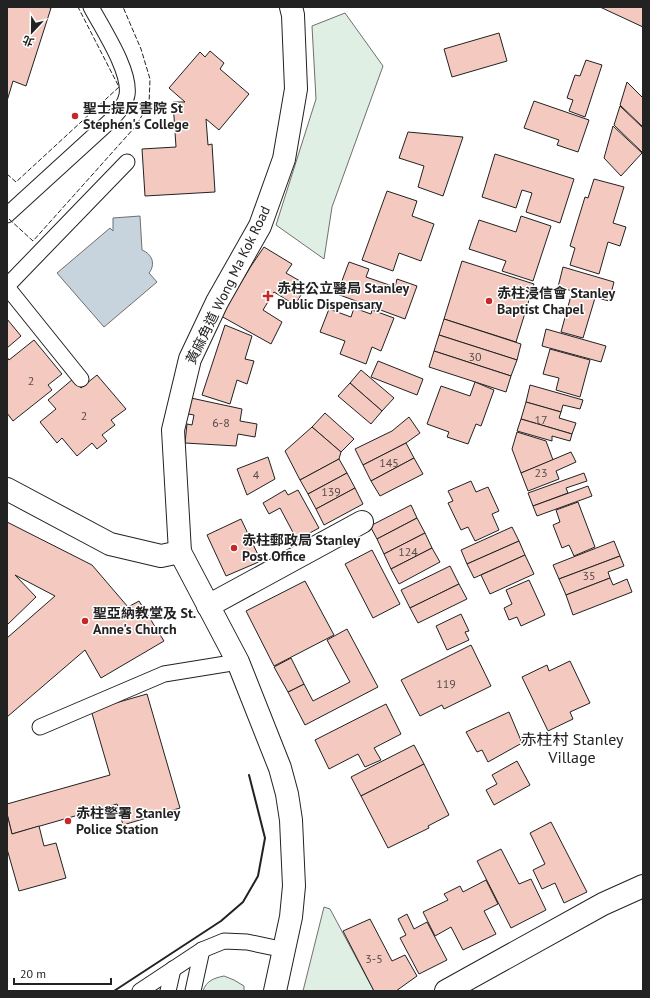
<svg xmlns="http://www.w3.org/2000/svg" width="650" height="998" viewBox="0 0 650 998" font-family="'PT Sans','Noto Sans TC',sans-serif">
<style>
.green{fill:#e0efe3;stroke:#6f6f6f}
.water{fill:#c7d3dd;stroke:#6f6f6f}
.building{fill:#f3c9c0;stroke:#222}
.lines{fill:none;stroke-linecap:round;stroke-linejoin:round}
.lane-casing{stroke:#222;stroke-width:17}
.street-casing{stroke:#222;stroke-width:24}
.secondary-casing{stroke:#222;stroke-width:24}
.lane{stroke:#fff;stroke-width:15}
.street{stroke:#fff;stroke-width:22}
.secondary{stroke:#fff;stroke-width:22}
.fence{stroke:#222;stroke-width:1;stroke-dasharray:5 2;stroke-linecap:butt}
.wall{stroke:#222;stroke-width:2}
.poi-dot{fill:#c62828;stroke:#fff;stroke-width:1.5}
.labels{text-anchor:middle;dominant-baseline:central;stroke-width:3;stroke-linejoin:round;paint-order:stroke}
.number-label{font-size:12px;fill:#564c4a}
.poi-label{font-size:14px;font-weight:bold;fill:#222;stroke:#fff;text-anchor:start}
.street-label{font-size:14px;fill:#222;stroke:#fff}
.quarter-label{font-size:16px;fill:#222;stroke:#fff}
</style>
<rect width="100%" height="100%" fill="#fff"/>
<g class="green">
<polygon points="345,13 383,66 332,207 324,259 276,225 316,99 312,26"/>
<polygon points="324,907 330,909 374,991 303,991"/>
<path d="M224,976L234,980L244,986V991H203C206,981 214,978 224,976Z"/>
</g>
<path class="water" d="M140,216L142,250C152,254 156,264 149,273L157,282L104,327L57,273L110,228L113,231V218Z"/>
<g class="building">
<polygon points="7,7 47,7 51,8 26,86 13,81 7,101"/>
<polygon points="600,7 643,7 643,27"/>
<polygon points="499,33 507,61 452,77 444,49"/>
<polygon points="210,51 224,63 220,69 249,94 219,130 206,119 208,145 212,144 215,192 145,196 142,149 176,147 173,102 185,102 169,88 200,52 205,57"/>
<polygon points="586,60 602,65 585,117 569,111 573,100 567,98 575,75 580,76"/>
<polygon points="627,82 643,98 643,127 620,105"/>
<polygon points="534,101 589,120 578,152 557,145 559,140 524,128"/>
<polygon points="620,106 643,128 643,153 614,125"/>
<polygon points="613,126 642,153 621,176 604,158"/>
<polygon points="408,132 463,137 443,196 418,187 424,166 399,158"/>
<polygon points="495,154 574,179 560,223 526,212 532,193 522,190 516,208 482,197"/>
<polygon points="594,179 624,187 613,223 626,227 620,246 608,242 599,274 570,265 575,248 570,246 585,197 588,198"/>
<polygon points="387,191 417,201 412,216 434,224 421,261 399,253 393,271 362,260"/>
<polygon points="521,216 551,226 533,281 502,271 506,261 469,249 479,220 516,232"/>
<polygon points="264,247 292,264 286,273 307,285 295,305 274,292 263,310 282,322 271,344 221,316 251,266"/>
<polygon points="462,261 534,284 516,342 444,319"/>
<polygon points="349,262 369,269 366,277 395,287 397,279 417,286 405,319 337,294"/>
<polygon points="563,267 614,282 609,301 558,287"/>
<polygon points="572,292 595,298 583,338 561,332"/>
<polygon points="354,308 371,314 372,310 394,318 381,351 372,347 366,364 340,354 345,341 320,332 329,309 351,317"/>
<polygon points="7,319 21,336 7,348"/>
<polygon points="444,319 521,344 517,360 439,335"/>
<polygon points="225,325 252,336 245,359 254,361 247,384 237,380 230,404 202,395"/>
<polygon points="546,329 606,346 601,362 542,346"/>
<polygon points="439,335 517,360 511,376 434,351"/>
<polygon points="34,340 62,374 48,385 52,390 13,421 7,413 7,357 9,360"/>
<polygon points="550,349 590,360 580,397 556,390 559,378 543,374"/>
<polygon points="434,351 511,376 506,392 429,367"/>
<polygon points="378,361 423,379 417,395 371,377"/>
<polygon points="361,370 394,398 382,411 350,383"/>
<polygon points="97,375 126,409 111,420 115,425 102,435 107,441 97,449 92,443 77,456 62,438 57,443 40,422 56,409 48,400 73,379 81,388"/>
<polygon points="475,382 494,390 481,426 476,424 468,444 447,437 449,432 427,424 441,386 470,396"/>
<polygon points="350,383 382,411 371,424 338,396"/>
<polygon points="530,385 583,400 580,409 563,405 561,412 526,402"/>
<polygon points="191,398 242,409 240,421 257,424 255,437 238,434 236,446 185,443 187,424 192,425 194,415 188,414"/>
<polygon points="526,402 561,412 559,418 576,423 572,434 521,419"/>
<polygon points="325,413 354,439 341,452 312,427"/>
<polygon points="409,417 420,433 406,443 363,465 355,449 392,431"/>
<polygon points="521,419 572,434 570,441 552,436 552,441 517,431"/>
<polygon points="312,427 341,452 339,459 300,480 285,451"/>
<polygon points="517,432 546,441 553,460 521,473 512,449"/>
<polygon points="406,443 414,458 371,481 363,465"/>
<polygon points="571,452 576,462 556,471 559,479 528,491 521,473"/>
<polygon points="268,457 275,479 247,495 237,469"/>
<polygon points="414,458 423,474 380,496 371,481"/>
<polygon points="339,459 347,473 308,494 300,480"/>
<polygon points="347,473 355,488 316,509 308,494"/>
<polygon points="584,473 587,481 566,488 568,493 533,506 528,493"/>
<polygon points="471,481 476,492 488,487 499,511 492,514 499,530 475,541 468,527 461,530 448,503 453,501 448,491"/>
<polygon points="588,486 592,496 537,516 533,506"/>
<polygon points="355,488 363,504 324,525 316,509"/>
<polygon points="285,490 288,495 298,490 319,528 297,540 280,508 269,514 263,503"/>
<polygon points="578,502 595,547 574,556 569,545 562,548 553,525 560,522 556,510"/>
<polygon points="411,505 417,518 377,539 370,526"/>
<polygon points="417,518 425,533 384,554 377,539"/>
<polygon points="241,519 261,561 226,576 207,535"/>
<polygon points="7,522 92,565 128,607 139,601 164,641 101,678 85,650 7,717 7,638 55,596 15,575 36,597 7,625"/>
<polygon points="512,527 519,541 467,564 461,550"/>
<polygon points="425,533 432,548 391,569 384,554"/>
<polygon points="519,541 525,555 474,578 467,564"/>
<polygon points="614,541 620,556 559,579 553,565"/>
<polygon points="432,548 440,562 399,584 391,569"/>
<polygon points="372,550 400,604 373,618 345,564"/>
<polygon points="525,555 534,574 490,594 481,575"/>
<polygon points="620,556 624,566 608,572 610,578 566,595 559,579"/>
<polygon points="450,566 459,584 410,608 401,590"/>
<polygon points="610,578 613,585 627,579 632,592 573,615 566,595"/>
<polygon points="529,580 545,615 521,626 517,617 509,620 504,608 512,604 506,590"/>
<polygon points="305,581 334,635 274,666 246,611"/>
<polygon points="459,584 467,599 418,623 410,608"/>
<polygon points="461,614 469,631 465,632 469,640 447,650 436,626"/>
<polygon points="347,629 378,687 305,725 288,692 304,684 313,701 350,682 327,640"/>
<polygon points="471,645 491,686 444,709 442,705 420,716 401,680"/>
<polygon points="291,658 304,684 288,692 274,667"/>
<polygon points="570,661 590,703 570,712 573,719 548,731 522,677 547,665 549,671"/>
<polygon points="147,694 180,808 123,825 117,804 12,834 7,814 7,804 110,775 91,710"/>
<polygon points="386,704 401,734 374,748 381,760 365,767 358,754 329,769 315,740"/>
<polygon points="509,712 522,743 488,762 482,750 477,752 466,732"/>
<polygon points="414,745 424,764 361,796 351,777"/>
<polygon points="517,761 530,785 494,805 486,790 497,784 492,775"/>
<polygon points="424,764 449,815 428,826 429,828 388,848 361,796"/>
<polygon points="7,814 12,834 39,826 44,846 56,843 66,878 19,891 7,849"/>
<polygon points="551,822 587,892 564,903 555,883 542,889 533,870 545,864 530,833"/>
<polygon points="501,849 519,884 531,879 546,910 511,928 477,861"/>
<polygon points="486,880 498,904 484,911 496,934 463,950 451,927 435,936 423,912 448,900 444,894 460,886 463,892"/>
<polygon points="407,914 414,929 427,922 447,960 419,974 400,938 406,935 398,919"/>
<polygon points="370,919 392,961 405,955 417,976 396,991 374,991 343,931"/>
</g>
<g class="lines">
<defs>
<g id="lane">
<path d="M7,215L110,121C117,113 125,106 127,95C131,71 102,28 91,7"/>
<polyline points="7,286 127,162"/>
<polyline points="7,287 81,379"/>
<polyline points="40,727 164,674 238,662"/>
<polyline points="140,991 202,950 224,941 247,942 285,950"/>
<polyline points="168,991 173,969"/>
<polyline points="193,991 202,950"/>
</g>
<g id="street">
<polyline points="208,606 362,522"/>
<polyline points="446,991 603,904 643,886"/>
</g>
<g id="secondary">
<polyline points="7,489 110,544 161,556 180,552"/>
<polyline points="275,991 291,917 294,886 291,820 287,794 280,768 238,662 180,552 173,430 190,359 217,302 260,226 284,159 296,89 293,15 291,7"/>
</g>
</defs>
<use href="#lane" class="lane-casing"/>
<use href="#street" class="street-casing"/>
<use href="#secondary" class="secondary-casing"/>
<use href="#lane" class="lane"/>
<use href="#street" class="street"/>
<use href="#secondary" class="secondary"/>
<g class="fence">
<polyline points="7,174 16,182 119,87 78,7"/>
<polyline points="9,219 33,241 135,127 149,104 150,79 141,49 123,7"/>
</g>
<polyline class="wall" points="114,991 221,921 243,902 258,876 265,838 249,775"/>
</g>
<g class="poi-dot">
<circle cx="75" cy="116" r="4"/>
<path d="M266 290h4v4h4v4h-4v4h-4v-4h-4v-4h4z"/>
<circle cx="489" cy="301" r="4"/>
<circle cx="234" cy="548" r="4"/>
<circle cx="85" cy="621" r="4"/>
<circle cx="68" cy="821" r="4"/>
</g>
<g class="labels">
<g class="number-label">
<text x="475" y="356">30</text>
<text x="31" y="380">2</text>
<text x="84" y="415">2</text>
<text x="541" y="419">17</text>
<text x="221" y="422">6-8</text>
<text x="389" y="462">145</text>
<text x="541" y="472">23</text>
<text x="256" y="474">4</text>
<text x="331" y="491">139</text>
<text x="408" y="551">124</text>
<text x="589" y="575">35</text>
<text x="446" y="683">119</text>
<text x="374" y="958">3-5</text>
</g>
<g class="poi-label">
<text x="83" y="108">聖士提反書院 St<tspan x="83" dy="16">Stephen's College</tspan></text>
<text x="277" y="288">赤柱公立醫局 Stanley<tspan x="277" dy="16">Public Dispensary</tspan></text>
<text x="497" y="293">赤柱浸信會 Stanley<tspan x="497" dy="16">Baptist Chapel</tspan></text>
<text x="242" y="540">赤柱郵政局 Stanley<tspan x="242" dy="16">Post Office</tspan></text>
<text x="93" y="613">聖亞納教堂及 St.<tspan x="93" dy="16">Anne's Church</tspan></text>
<text x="76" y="813">赤柱警署 Stanley<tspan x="76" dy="16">Police Station</tspan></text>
</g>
<g class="street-label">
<text transform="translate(228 285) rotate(-64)">黃麻角道 Wong Ma Kok Road</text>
</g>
<g class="quarter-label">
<text x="572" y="739">赤柱村 Stanley<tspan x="572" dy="18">Village</tspan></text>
</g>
</g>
<rect width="650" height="998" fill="none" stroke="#222222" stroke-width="16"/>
<g transform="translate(32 32) rotate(202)" stroke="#ffffff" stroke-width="3" paint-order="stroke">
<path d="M0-3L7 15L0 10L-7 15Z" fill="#222222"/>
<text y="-6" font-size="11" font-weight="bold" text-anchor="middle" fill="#222222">北</text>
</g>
<path d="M14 978v6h97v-6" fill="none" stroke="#222222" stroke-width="2"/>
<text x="20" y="978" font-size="12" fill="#222222" stroke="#ffffff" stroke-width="3" paint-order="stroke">20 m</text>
</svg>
